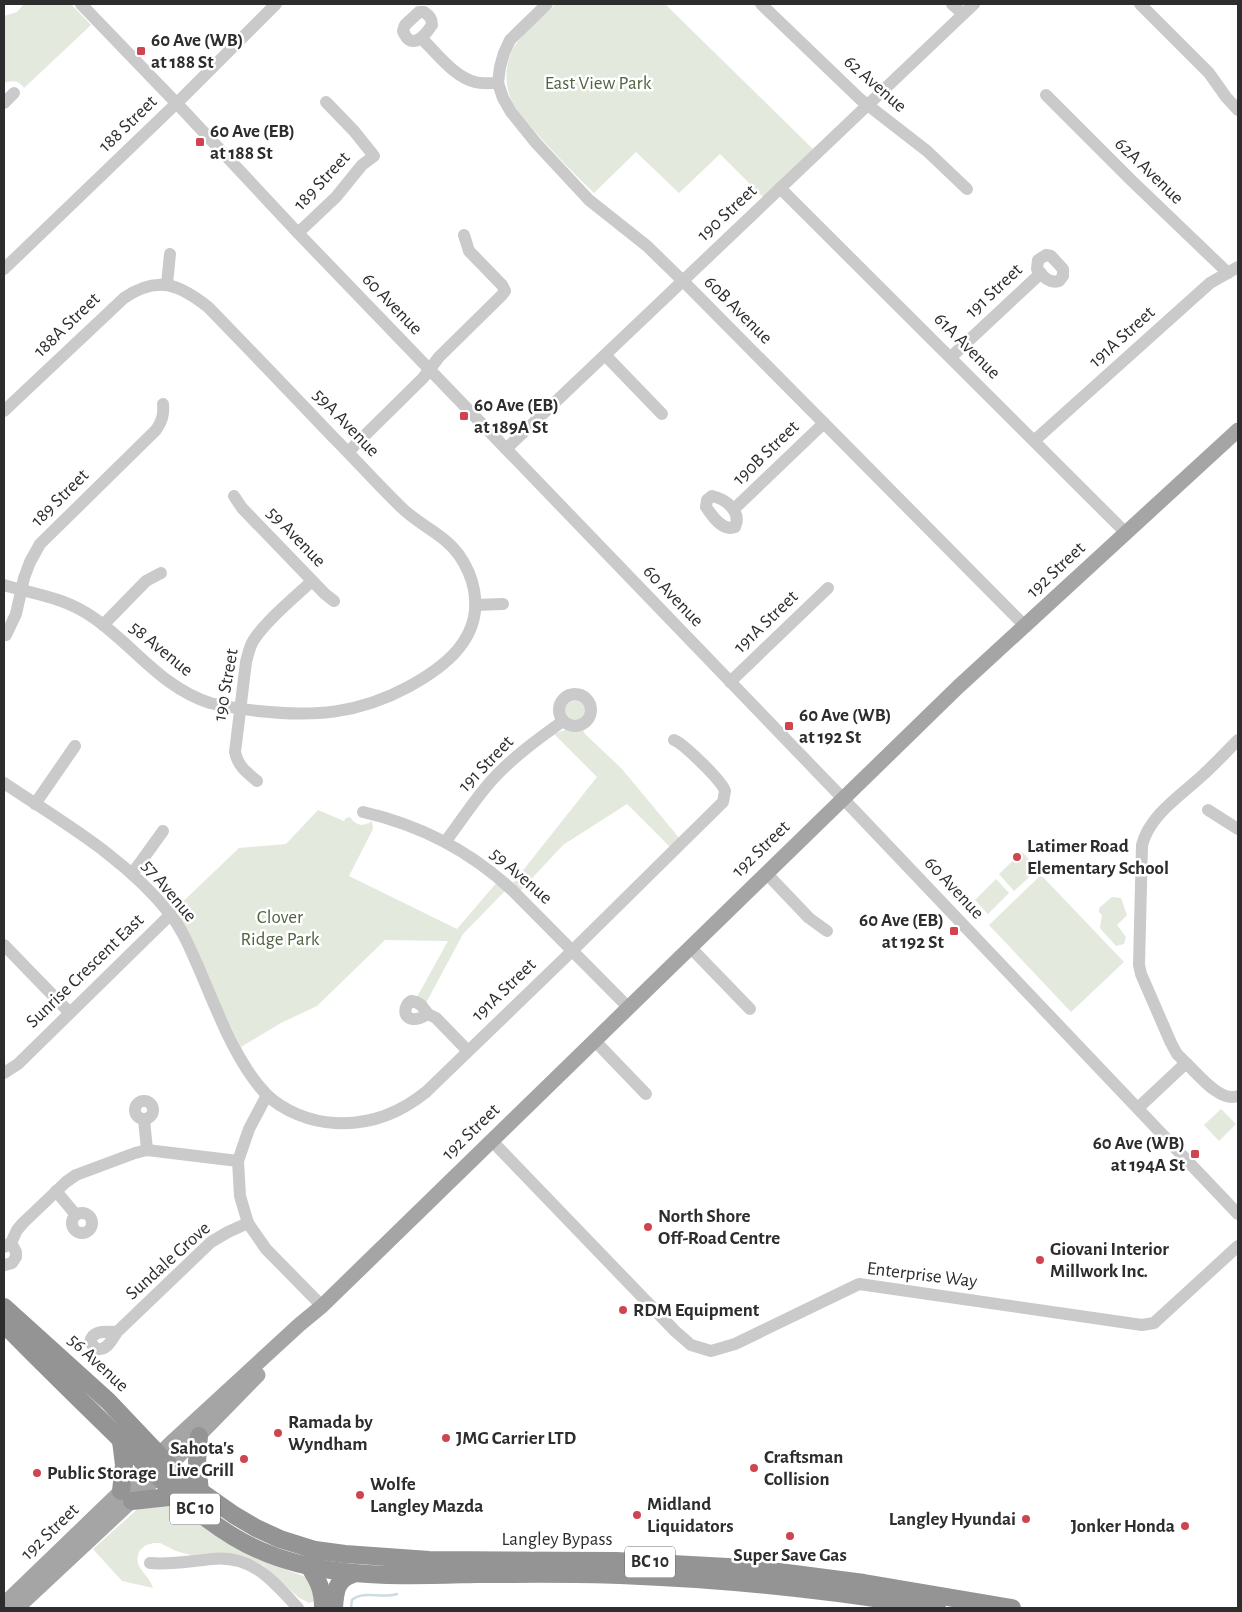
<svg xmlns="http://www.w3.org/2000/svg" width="1242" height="1612" viewBox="0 0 1242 1612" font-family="'Alegreya Sans',sans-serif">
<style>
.green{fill:#e3e9dd}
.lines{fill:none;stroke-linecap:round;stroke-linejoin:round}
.stream{stroke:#cbdce6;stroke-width:2.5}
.minor{stroke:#cacaca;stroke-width:12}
.major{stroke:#a5a5a5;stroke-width:15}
.highway{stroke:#949494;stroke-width:18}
.poi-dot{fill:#ce4550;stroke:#fff;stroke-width:2}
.labels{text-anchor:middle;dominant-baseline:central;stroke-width:5;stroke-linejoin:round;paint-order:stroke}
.shield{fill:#fff;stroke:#6c6c6c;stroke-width:1}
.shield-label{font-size:18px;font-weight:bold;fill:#2d2d2d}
.poi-label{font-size:19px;font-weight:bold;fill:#2d2d2d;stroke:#fff;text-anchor:start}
.park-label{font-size:19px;fill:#516341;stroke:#fff}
.street-label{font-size:19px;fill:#2d2d2d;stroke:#fff}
</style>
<rect width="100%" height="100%" fill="#fff"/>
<g class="green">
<path d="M24,4H71L91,25L24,88C19,80 12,80 4,83V16L17,12Z"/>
<path d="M556,4H665L813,149L763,197L720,154L679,193L636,152L594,193C572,172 551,150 531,127C524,118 515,109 511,99C504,82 505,63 514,47C523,32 543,17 556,4Z"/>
<circle cx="575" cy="710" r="11"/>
<polygon points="570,728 582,728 585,734 622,769 680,839 671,848 627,804 563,845 520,891 513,883 597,777 554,734"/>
<path d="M318,810L344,821L346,818L350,817C356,826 364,827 372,821L373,829L349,876L457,929L498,881L507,889L463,934L426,1003L417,997L448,941L385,940L317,1006L281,1023L241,1047L173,911L239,848L286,844Z"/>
<polygon points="1022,852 1038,869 1014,891 999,874"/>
<polygon points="1041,875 1124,962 1071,1012 989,925"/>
<polygon points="996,879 1009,893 988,914 975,900"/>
<polygon points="1112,897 1121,898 1127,915 1117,925 1126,937 1124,944 1116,946 1100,928 1102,915 1099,912 1099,908"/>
<polygon points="1221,1109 1236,1124 1219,1141 1204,1125"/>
<path d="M176,1505L182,1507L232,1546L257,1559L306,1577L313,1584L314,1601L309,1603L298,1597L263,1565L246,1557L214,1553L191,1555L176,1551L160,1543H154L146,1545L140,1550C131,1568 149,1573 153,1588L122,1581L93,1549L141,1506Z"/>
</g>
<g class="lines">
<path class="stream" d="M351,1608L352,1600C363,1590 383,1599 397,1594"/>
<g class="minor">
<polyline points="81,4 183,110 298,233 853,809 1238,1214"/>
<polyline points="547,4 510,40 504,53 500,67 498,83 503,98 511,112 536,143 589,200 647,246 690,288 1025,626"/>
<polyline points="761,4 860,99 927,151 967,189"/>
<polyline points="952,4 963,14"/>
<polyline points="1140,4 1209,73 1226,97 1238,110"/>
<path d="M419,12H424C430,16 432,19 432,25C424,37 411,51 403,31L405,25Z"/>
<path d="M421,38C437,53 453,76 475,82C482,84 490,83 498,83"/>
<polyline points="1046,95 1131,180 1228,273"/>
<polyline points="4,103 14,93"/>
<polyline points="780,188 1126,533"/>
<polyline points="298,233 336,197 362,165 374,156 354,131 326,102"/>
<path d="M1046,255L1051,256L1063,269V276L1059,281C1049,284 1043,276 1037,269L1038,260Z"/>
<polyline points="4,269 183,97 276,4"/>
<polyline points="167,284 170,254"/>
<polyline points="605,355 662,414"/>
<polyline points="951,357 1041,273"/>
<path d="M4,411L124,298C157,275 179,284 208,307C250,350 291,393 332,436C356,460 379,486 403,509C421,526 445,535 459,555C466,565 472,579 474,590C483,638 445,667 408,687C358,714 314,717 258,711C242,709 226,707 210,703C162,688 134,646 94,618C64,597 37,595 4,585"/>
<polyline points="1035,440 1210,283 1238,267"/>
<polyline points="506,449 974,4"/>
<polyline points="348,452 423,378 439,357 502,295 505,291 502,285 469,251 464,235"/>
<polyline points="234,496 242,508 325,594 334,601"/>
<path d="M712,496C726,499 742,512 735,527C723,532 712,516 706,507L707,500Z"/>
<polyline points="734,509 824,423"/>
<polyline points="475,605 503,604"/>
<polyline points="103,625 146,581 161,573"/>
<path d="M6,635L16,614L24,578L30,562L40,544L156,430C162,421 164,415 163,404"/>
<polyline points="730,682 828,588"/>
<circle cx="575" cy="710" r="16"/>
<path d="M257,781C246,772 238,766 235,752L246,662C248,655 249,649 252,643C262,624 295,597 312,581"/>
<path d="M4,783C62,822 126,858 170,914C182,929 189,946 197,964C215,1005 235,1062 266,1094C283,1111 311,1122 335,1123C369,1125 400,1113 426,1092L572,951L723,802L725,791C722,781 684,744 674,740"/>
<polyline points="35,804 75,746"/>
<polyline points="1208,810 1238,829"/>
<path d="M363,812C420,825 470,851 512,890L628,1007"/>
<path d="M446,841C461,821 475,799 492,780C513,757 538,739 563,721"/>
<polyline points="766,873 809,918 827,931"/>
<polyline points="132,874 163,831"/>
<polyline points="4,945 69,1012"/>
<polyline points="690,947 750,1009"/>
<path d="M428,1014C424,1016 418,1020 413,1019C402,1018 404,1005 411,1001L416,1002L421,1005L428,1014L436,1018L468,1051"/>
<polyline points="594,1040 646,1094"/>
<path d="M1186,1063C1198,1074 1220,1103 1238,1096"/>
<polyline points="4,1073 18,1064 170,915"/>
<polyline points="267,1095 249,1129 238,1161 240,1196 248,1223 266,1249 322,1306"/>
<circle cx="144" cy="1110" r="9"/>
<path d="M1138,1108L1186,1063L1177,1054L1171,1043L1141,974L1139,965L1142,845C1150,814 1182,795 1205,773C1216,763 1227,751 1238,740"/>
<polyline points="144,1119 147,1150"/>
<polyline points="491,1140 675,1331 691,1345 711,1351 735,1344 859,1284 1142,1325 1154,1323 1238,1246"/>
<polyline points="56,1191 76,1215"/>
<circle cx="82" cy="1223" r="10"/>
<polyline points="4,1247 11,1243 17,1230 23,1223 66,1182 76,1175 135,1153 147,1150 238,1161"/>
<polyline points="4,1264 5,1265 12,1263 16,1257 16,1252 11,1243"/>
<path d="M117,1332C106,1332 93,1329 90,1342L96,1349C107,1351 111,1341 117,1332L211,1242L228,1232L248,1223"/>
<path d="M150,1563C170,1565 191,1561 212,1559C253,1555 273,1581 298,1608"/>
</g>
<g class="major">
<polyline points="4,1604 173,1441 299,1325 322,1306 958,687 1238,430"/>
<polyline points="17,1608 169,1466 258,1375"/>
</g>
<g class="highway">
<polyline points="4,1307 108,1401 180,1477 234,1515 256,1528 280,1539 315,1550 345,1554 429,1560 616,1561 728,1567 779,1572 864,1583 1012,1608"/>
<path d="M4,1324C40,1361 77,1397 114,1433C151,1470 189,1510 234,1537C307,1581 394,1576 475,1574C523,1574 572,1573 620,1575C726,1579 832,1590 937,1608"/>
<polyline points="199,1436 197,1462 200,1492"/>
<polyline points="121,1491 124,1465 121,1441"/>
<polyline points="132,1501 178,1496"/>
<path d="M309,1566C319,1582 323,1590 323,1608"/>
<path d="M334,1608C335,1592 336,1579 353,1574"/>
</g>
</g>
<g class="poi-dot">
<rect x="136" y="46" width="10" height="10" rx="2.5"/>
<rect x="195" y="137" width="10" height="10" rx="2.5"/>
<rect x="459" y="411" width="10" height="10" rx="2.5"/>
<rect x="784" y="721" width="10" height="10" rx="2.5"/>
<circle cx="1017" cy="857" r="5"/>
<rect x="949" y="926" width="10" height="10" rx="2.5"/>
<rect x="1190" y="1149" width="10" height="10" rx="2.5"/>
<circle cx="648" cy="1227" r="5"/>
<circle cx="1040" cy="1260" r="5"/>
<circle cx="623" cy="1310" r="5"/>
<circle cx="278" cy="1433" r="5"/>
<circle cx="446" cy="1438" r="5"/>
<circle cx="244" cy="1459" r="5"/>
<circle cx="754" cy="1468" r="5"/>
<circle cx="37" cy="1473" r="5"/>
<circle cx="360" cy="1495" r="5"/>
<circle cx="637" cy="1515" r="5"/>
<circle cx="1026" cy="1519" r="5"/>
<circle cx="1185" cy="1526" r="5"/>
<circle cx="790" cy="1536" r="5"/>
</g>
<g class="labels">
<g class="shield">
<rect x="170" y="1493.5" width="50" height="31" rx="4"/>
<rect x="625" y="1546.5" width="50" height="31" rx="4"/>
</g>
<g class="shield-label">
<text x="195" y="1509">BC 10</text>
<text x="650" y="1562">BC 10</text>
</g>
<g class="poi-label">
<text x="151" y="40">60 Ave (WB)<tspan x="151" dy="22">at 188 St</tspan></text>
<text x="210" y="131">60 Ave (EB)<tspan x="210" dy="22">at 188 St</tspan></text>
<text x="474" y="405">60 Ave (EB)<tspan x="474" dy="22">at 189A St</tspan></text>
<text x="799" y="715">60 Ave (WB)<tspan x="799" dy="22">at 192 St</tspan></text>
<text x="1027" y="846">Latimer Road<tspan x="1027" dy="22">Elementary School</tspan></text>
<text x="944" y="920" text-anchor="end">60 Ave (EB)<tspan x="944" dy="22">at 192 St</tspan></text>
<text x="1185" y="1143" text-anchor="end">60 Ave (WB)<tspan x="1185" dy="22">at 194A St</tspan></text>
<text x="658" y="1216">North Shore<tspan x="658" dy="22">Off-Road Centre</tspan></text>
<text x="1050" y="1249">Giovani Interior<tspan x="1050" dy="22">Millwork Inc.</tspan></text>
<text x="633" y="1310">RDM Equipment</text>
<text x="288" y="1422">Ramada by<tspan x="288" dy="22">Wyndham</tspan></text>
<text x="456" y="1438">JMG Carrier LTD</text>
<text x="234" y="1448" text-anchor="end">Sahota's<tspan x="234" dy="22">Live Grill</tspan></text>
<text x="764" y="1457">Craftsman<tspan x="764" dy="22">Collision</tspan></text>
<text x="47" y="1473">Public Storage</text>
<text x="370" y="1484">Wolfe<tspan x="370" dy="22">Langley Mazda</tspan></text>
<text x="647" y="1504">Midland<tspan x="647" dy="22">Liquidators</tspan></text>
<text x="1016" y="1519" text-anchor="end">Langley Hyundai</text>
<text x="1175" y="1526" text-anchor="end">Jonker Honda</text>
<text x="790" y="1555" text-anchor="middle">Super Save Gas</text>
</g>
<g class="park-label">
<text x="598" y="83">East View Park</text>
<text x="280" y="917">Clover<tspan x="280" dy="22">Ridge Park</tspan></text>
</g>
<g class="street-label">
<text transform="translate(875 84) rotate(41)">62 Avenue</text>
<text transform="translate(128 124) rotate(-44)">188 Street</text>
<text transform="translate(1149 171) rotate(44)">62A Avenue</text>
<text transform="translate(322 181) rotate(-47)">189 Street</text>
<text transform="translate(727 213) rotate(-43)">190 Street</text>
<text transform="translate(994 291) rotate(-43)">191 Street</text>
<text transform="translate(392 304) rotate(46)">60 Avenue</text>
<text transform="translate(738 310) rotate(45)">60B Avenue</text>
<text transform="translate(67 325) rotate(-44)">188A Street</text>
<text transform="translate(1122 337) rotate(-42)">191A Street</text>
<text transform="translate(967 346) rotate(45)">61A Avenue</text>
<text transform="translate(346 423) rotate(46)">59A Avenue</text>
<text transform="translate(766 453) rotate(-44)">190B Street</text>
<text transform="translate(60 498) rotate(-45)">189 Street</text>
<text transform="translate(296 537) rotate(46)">59 Avenue</text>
<text transform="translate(1056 570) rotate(-43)">192 Street</text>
<text transform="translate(673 596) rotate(46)">60 Avenue</text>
<text transform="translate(766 622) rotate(-44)">191A Street</text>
<text transform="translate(161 649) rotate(39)">58 Avenue</text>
<text transform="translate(226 685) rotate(-80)">190 Street</text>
<text transform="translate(486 764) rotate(-46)">191 Street</text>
<text transform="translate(761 849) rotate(-44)">192 Street</text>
<text transform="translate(521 876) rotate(41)">59 Avenue</text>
<text transform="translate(954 888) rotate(47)">60 Avenue</text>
<text transform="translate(169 891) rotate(50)">57 Avenue</text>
<text transform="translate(85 971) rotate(-44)">Sunrise Crescent East</text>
<text transform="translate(504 990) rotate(-44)">191A Street</text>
<text transform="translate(471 1132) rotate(-44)">192 Street</text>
<text transform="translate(168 1261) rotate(-42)">Sundale Grove</text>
<text transform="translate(922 1275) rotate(7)">Enterprise Way</text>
<text transform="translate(98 1363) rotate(43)">56 Avenue</text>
<text transform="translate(50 1532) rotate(-44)">192 Street</text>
<text x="557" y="1539">Langley Bypass</text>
</g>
</g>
<rect width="1242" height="1612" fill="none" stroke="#2d2d2d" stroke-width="10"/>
</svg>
